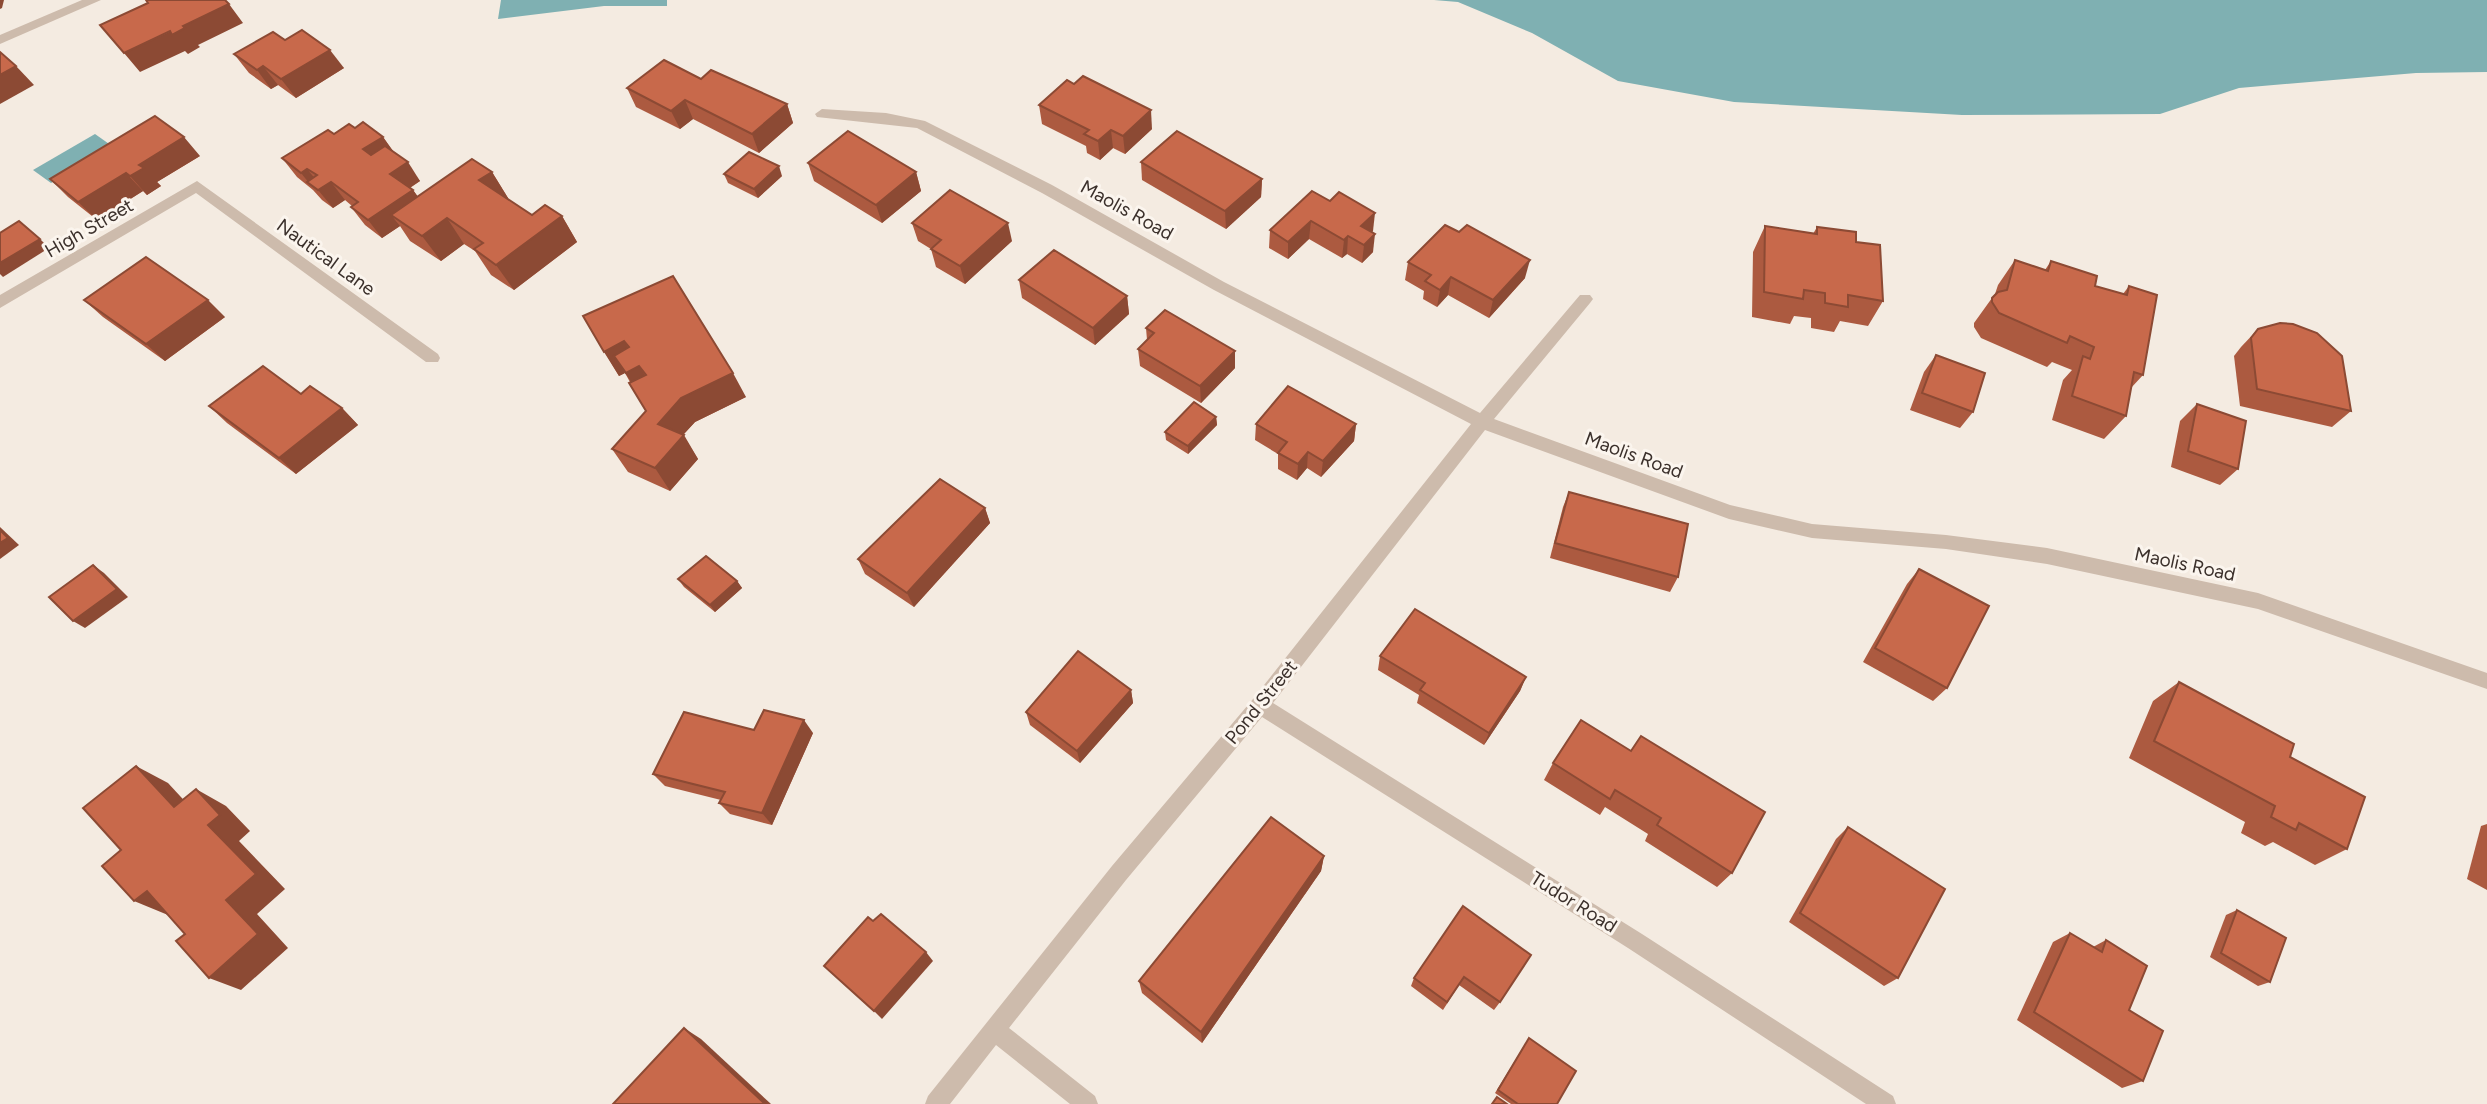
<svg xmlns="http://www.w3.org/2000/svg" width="2487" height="1104" viewBox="0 0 2487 1104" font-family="Figtree,sans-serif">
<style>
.water{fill:#7fb0b2}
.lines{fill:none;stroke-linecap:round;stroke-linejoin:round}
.street{fill:#cdbbac;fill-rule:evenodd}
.wall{fill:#ac5a40}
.shaded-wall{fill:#8c4a34}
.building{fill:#c8694b;stroke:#8c4a34;stroke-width:2}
.labels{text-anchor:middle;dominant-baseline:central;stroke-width:6;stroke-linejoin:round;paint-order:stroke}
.street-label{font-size:19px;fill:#3b302b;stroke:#fbf5ee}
</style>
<rect width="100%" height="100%" fill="#f4ebe1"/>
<g class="water">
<polygon points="501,0 667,0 667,6 604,6 498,19"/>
<polygon points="1434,0 2487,0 2487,72 2416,73 2239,88 2160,114 1962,115 1734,102 1618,81 1532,33 1458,2"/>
<polygon points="95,134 112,146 51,183 33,170"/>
</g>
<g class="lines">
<g class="street">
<polygon points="82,0 101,0 0,44 0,35"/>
<polygon points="822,109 886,113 925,121 1052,185 1224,282 1480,413 1580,295 1590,295 1593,299 1590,303 1494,419 1730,505 1812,524 1946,535 2047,548 2258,593 2487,673 2487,689 2258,609 2047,564 1946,549 1812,538 1729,519 1485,430 1273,703 1642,934 1893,1096 1896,1104 1866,1104 1628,948 1262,717 1126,880 1009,1028 1095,1096 1098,1104 1070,1104 996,1045 950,1104 925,1104 928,1096 1112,866 1253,699 1471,424 1214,290 1042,193 917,128 817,117 815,114"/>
<polygon points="197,181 438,354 440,358 438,362 426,362 196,193 0,308 0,295"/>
</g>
</g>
<g class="wall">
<polygon points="285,40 344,68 296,98 278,85 271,89 249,73 234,54"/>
<polygon points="701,79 787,104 793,123 759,153 693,119 680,129 636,107 627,88"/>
<polygon points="1039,105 1152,129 1125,154 1113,148 1100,160 1087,153 1086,146 1042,124"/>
<polygon points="355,128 383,137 394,153 420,181 410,188 413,190 418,197 492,172 508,198 507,199 532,215 562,216 577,242 514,290 491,275 475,251 464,244 441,261 410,241 400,226 382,238 365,225 351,207 352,206 345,200 333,208 322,200 313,190 297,177 282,158 334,134"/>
<polygon points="200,156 157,182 161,186 147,195 143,191 97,220 68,197 50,179"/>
<polygon points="1141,162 1262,179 1261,197 1226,229 1142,180"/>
<polygon points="808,163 916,172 921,191 882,223 814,181"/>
<polygon points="724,174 782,176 758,198 728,183"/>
<polygon points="1312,191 1373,231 1372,232 1373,252 1362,263 1347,254 1342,258 1309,239 1288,259 1269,248 1270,230"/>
<polygon points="912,223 1012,241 965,284 936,267 931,249 918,241"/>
<polygon points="1765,226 1813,234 1817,227 1856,242 1883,301 1868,326 1840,321 1834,332 1811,328 1811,318 1794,316 1790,324 1752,317 1753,252"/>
<polygon points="2015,260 2045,270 2051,261 2095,286 2123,294 2129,286 2143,375 2131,388 2126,416 2104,439 2052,420 2063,380 2072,370 2052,362 2047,367 1981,338 1974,327 1974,323 1992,298 1995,294 1998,285"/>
<polygon points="1408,262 1525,278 1489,318 1448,295 1437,307 1423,299 1424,291 1405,280"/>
<polygon points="1019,280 1127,296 1129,314 1095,345 1022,298"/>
<polygon points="84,300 225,317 165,361 103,317"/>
<polygon points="583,316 746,397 695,422 683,435 698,459 670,491 628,472 612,449 646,411 625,373 619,376"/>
<polygon points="1146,328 1235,351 1235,368 1201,403 1140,366 1138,349 1147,340"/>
<polygon points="2258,329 2351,411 2332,427 2240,406 2234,356 2241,347"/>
<polygon points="1936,355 1973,412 1960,428 1910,410 1924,372"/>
<polygon points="301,394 342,408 358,425 296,474 227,423 209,406"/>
<polygon points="2197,404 2238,469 2220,485 2171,467 2180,421"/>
<polygon points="1216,417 1217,425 1188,454 1166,440 1165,432"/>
<polygon points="1256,424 1356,424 1354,441 1321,477 1307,468 1297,480 1278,469 1278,454 1255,440"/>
<polygon points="1569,492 1678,577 1670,592 1550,558 1563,507"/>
<polygon points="985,508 990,523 914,607 865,574 858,559"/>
<polygon points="1919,569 1947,688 1933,701 1863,662 1907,584"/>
<polygon points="678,579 737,581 742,588 715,612 684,587"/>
<polygon points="1380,656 1526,677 1520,691 1484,745 1417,703 1419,695 1378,670"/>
<polygon points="2179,682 2290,757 2347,849 2315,865 2273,842 2265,846 2241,833 2245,822 2129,758 2153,701"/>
<polygon points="1131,690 1133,703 1080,763 1030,725 1026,712"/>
<polygon points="1581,720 1732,873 1717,887 1645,841 1648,834 1605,807 1600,815 1544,780 1553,763"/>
<polygon points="754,730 813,733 772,825 730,814 719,803 721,800 665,786 653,774"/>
<polygon points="2487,824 2487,890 2467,879 2481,826"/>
<polygon points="1848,827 1898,978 1884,986 1789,922 1836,839"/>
<polygon points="1324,856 1321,871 1202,1043 1142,993 1139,981"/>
<polygon points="1463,906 1500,1002 1494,1010 1459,985 1443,1010 1411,986 1414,978"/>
<polygon points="2237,910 2270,982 2258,986 2210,957 2226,915"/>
<polygon points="2070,933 2093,947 2106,940 2129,1010 2143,1081 2122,1088 2017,1020 2053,942"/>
<polygon points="1529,1038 1557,1104 1511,1104 1495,1093"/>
</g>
<g class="shaded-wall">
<polygon points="0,0 4,0 2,8 0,9"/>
<polygon points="229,4 243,23 198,45 200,47 188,54 185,51 140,72 124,53"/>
<polygon points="330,50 344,68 296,98 281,79"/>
<polygon points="16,66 34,85 0,104 0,75"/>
<polygon points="263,66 278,85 271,89 257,70"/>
<polygon points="685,100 693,119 680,129 671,111"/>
<polygon points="787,104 793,123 759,153 752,134"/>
<polygon points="1151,110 1152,129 1125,154 1123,136"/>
<polygon points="1111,130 1113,148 1100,160 1098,141"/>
<polygon points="184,137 200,156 157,182 161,186 147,195 130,176 139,165"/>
<polygon points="383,137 396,155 377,167 363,149"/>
<polygon points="408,162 420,181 403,192 390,174"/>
<polygon points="779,166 782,176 758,198 754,189"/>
<polygon points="307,169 322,187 309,183 301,173"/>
<polygon points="492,172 508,198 496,207 479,180"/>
<polygon points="916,172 921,191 882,223 876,205"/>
<polygon points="126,173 143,191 97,220 78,202"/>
<polygon points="1262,179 1261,197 1226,229 1225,211"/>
<polygon points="331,182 345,200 333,208 318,190"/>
<polygon points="413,190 426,208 391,215 400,226 382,238 368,220"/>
<polygon points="1375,213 1373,231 1359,244 1361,226"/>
<polygon points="562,216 577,242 514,290 496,265"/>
<polygon points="447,218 464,244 441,261 422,236"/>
<polygon points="1311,221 1309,239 1288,259 1288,242"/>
<polygon points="1008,223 1012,241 965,284 960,266"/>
<polygon points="1375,234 1373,252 1362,263 1364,245"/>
<polygon points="1348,236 1347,254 1342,258 1344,240"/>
<polygon points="40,239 49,248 3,277 0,274 0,263"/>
<polygon points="1530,260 1525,278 1489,318 1493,300"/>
<polygon points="1451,277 1448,295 1437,307 1440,290"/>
<polygon points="1127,296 1129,314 1095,345 1093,328"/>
<polygon points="208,300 225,317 165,361 146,344"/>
<polygon points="624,341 654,390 641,397 614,356 625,373 619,376 604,352"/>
<polygon points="1235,351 1235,368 1201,403 1200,386"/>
<polygon points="733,373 746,397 695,422 672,447 658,424 681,398"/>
<polygon points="342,408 358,425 296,474 279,458"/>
<polygon points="1216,417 1217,425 1188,454 1188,446"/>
<polygon points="1356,424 1354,441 1321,477 1323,461"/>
<polygon points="684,435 698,459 670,491 655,468"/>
<polygon points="1308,452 1307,468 1297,480 1298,464"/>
<polygon points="985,508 990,523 914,607 907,593"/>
<polygon points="0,527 19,545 0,559"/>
<polygon points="93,565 104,573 128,597 85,628 73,621"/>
<polygon points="737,581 742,588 715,612 710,605"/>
<polygon points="1526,677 1520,691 1484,745 1489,733"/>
<polygon points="1131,690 1133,703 1080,763 1077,751"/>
<polygon points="804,720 813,733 772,825 762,813"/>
<polygon points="136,766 168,783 205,823 174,807"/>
<polygon points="196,789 226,806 250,831 239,841 285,889 257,914 288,948 241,990 209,978 226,900 208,825"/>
<polygon points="1324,856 1321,871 1202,1043 1201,1032"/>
<polygon points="147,891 179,905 168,915 134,901"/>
<polygon points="926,952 933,961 882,1019 874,1011"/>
<polygon points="684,1028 701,1039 771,1104 765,1104"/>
</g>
<g class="building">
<polygon points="146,0 225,0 229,4 183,26 185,28 172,35 170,31 124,53 100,25 148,3"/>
<polygon points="302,30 330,50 281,79 263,66 257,70 234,54 273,32 285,40"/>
<polygon points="0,52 16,66 0,75"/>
<polygon points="664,60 701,79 711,70 787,104 752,134 685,100 671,111 627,88"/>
<polygon points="1083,76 1151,110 1123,136 1111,130 1098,141 1084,134 1089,130 1039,105 1067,80 1074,84"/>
<polygon points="155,116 184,137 139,165 144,168 130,176 126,173 78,202 50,179"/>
<polygon points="363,122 383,137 363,149 371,155 385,146 408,162 390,174 413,190 368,220 351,207 358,202 331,182 318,190 307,182 317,175 307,169 301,173 282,158 328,130 334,134 349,124 355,128"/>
<polygon points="848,131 916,172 876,205 808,163"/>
<polygon points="1177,131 1262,179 1225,211 1141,162"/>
<polygon points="749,152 779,166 754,189 724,174"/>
<polygon points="472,159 492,172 479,180 532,215 545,205 562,216 496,265 474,249 483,243 447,218 422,236 391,215"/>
<polygon points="950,190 1008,223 960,266 931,249 941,240 912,223"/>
<polygon points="1312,191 1330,201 1339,192 1375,213 1361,226 1375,234 1364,245 1348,236 1344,240 1311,221 1288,242 1270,230"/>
<polygon points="19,221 40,239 0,263 0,233"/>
<polygon points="1445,225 1459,232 1467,225 1530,260 1493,300 1451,277 1440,290 1425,281 1431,275 1408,262"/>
<polygon points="1765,226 1817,234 1817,227 1856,232 1856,242 1880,245 1883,301 1848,295 1848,307 1825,303 1825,293 1804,290 1803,299 1764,292"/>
<polygon points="1054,250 1127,296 1093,328 1019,280"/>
<polygon points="146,257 208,300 146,344 84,300"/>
<polygon points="2015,260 2048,271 2051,261 2097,276 2095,286 2127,295 2129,286 2157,295 2143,375 2134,372 2126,416 2072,396 2083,356 2090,359 2094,347 2070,336 2067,343 1999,313 1992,302 1992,298 1998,292 2007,290"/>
<polygon points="673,276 733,373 681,398 658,424 684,435 655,468 612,449 646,411 629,383 646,375 639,366 626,373 614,356 629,347 624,341 604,352 583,316"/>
<polygon points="1165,310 1235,351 1200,386 1138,349 1154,333 1146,328"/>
<polygon points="2280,323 2293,324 2317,333 2342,356 2351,411 2257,389 2251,338 2258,329"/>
<polygon points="1936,355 1985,373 1973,412 1922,393"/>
<polygon points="263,366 301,394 310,386 342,408 279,458 209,406"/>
<polygon points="1288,386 1356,424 1323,461 1308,452 1298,464 1278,453 1287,442 1256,424"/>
<polygon points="1194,402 1216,417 1188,446 1165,432"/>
<polygon points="2197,404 2246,421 2238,469 2188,451"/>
<polygon points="940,479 985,508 907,593 858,559"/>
<polygon points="1569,492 1688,524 1678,577 1555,543"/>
<polygon points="0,530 8,538 0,543"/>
<polygon points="706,556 737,581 710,605 678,579"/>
<polygon points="93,565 117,589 73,621 49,597"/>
<polygon points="1919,569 1989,606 1947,688 1875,648"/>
<polygon points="1415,609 1526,677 1489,733 1420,690 1425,683 1380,656"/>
<polygon points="1078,651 1131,690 1077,751 1026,712"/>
<polygon points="2179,682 2294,744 2290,757 2365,797 2347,849 2299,823 2296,830 2271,817 2275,806 2154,741"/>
<polygon points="764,710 804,720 762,813 719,803 725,792 653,774 684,712 754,730"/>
<polygon points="1581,720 1631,751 1641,736 1765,812 1732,873 1657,825 1661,818 1615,790 1610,799 1553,763"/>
<polygon points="136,766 174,807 196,789 220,815 208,825 256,874 226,900 258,934 209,978 176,941 185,934 147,891 134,901 102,866 121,850 83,808"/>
<polygon points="1271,817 1324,856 1201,1032 1139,981"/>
<polygon points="1848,827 1945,889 1898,978 1800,913"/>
<polygon points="1463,906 1531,955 1500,1002 1464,977 1447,1002 1414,978"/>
<polygon points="2237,910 2286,938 2270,982 2221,953"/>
<polygon points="881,914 926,952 874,1011 824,966 868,917 873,921"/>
<polygon points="2070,933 2102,952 2106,940 2147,966 2129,1010 2163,1031 2143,1081 2034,1012"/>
<polygon points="684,1028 765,1104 613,1104"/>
<polygon points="1529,1038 1576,1071 1557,1104 1518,1104 1498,1090"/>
<polygon points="1497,1097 1507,1104 1492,1104"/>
</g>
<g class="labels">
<g class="street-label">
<text transform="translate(1127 210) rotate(29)">Maolis Road</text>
<text transform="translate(89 228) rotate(-30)">High Street</text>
<text transform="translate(326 257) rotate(36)">Nautical Lane</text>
<text transform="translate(1634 455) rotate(20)">Maolis Road</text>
<text transform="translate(2185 564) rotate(12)">Maolis Road</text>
<text transform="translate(1261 702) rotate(-51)">Pond Street</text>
<text transform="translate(1574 902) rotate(32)">Tudor Road</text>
</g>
</g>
</svg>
